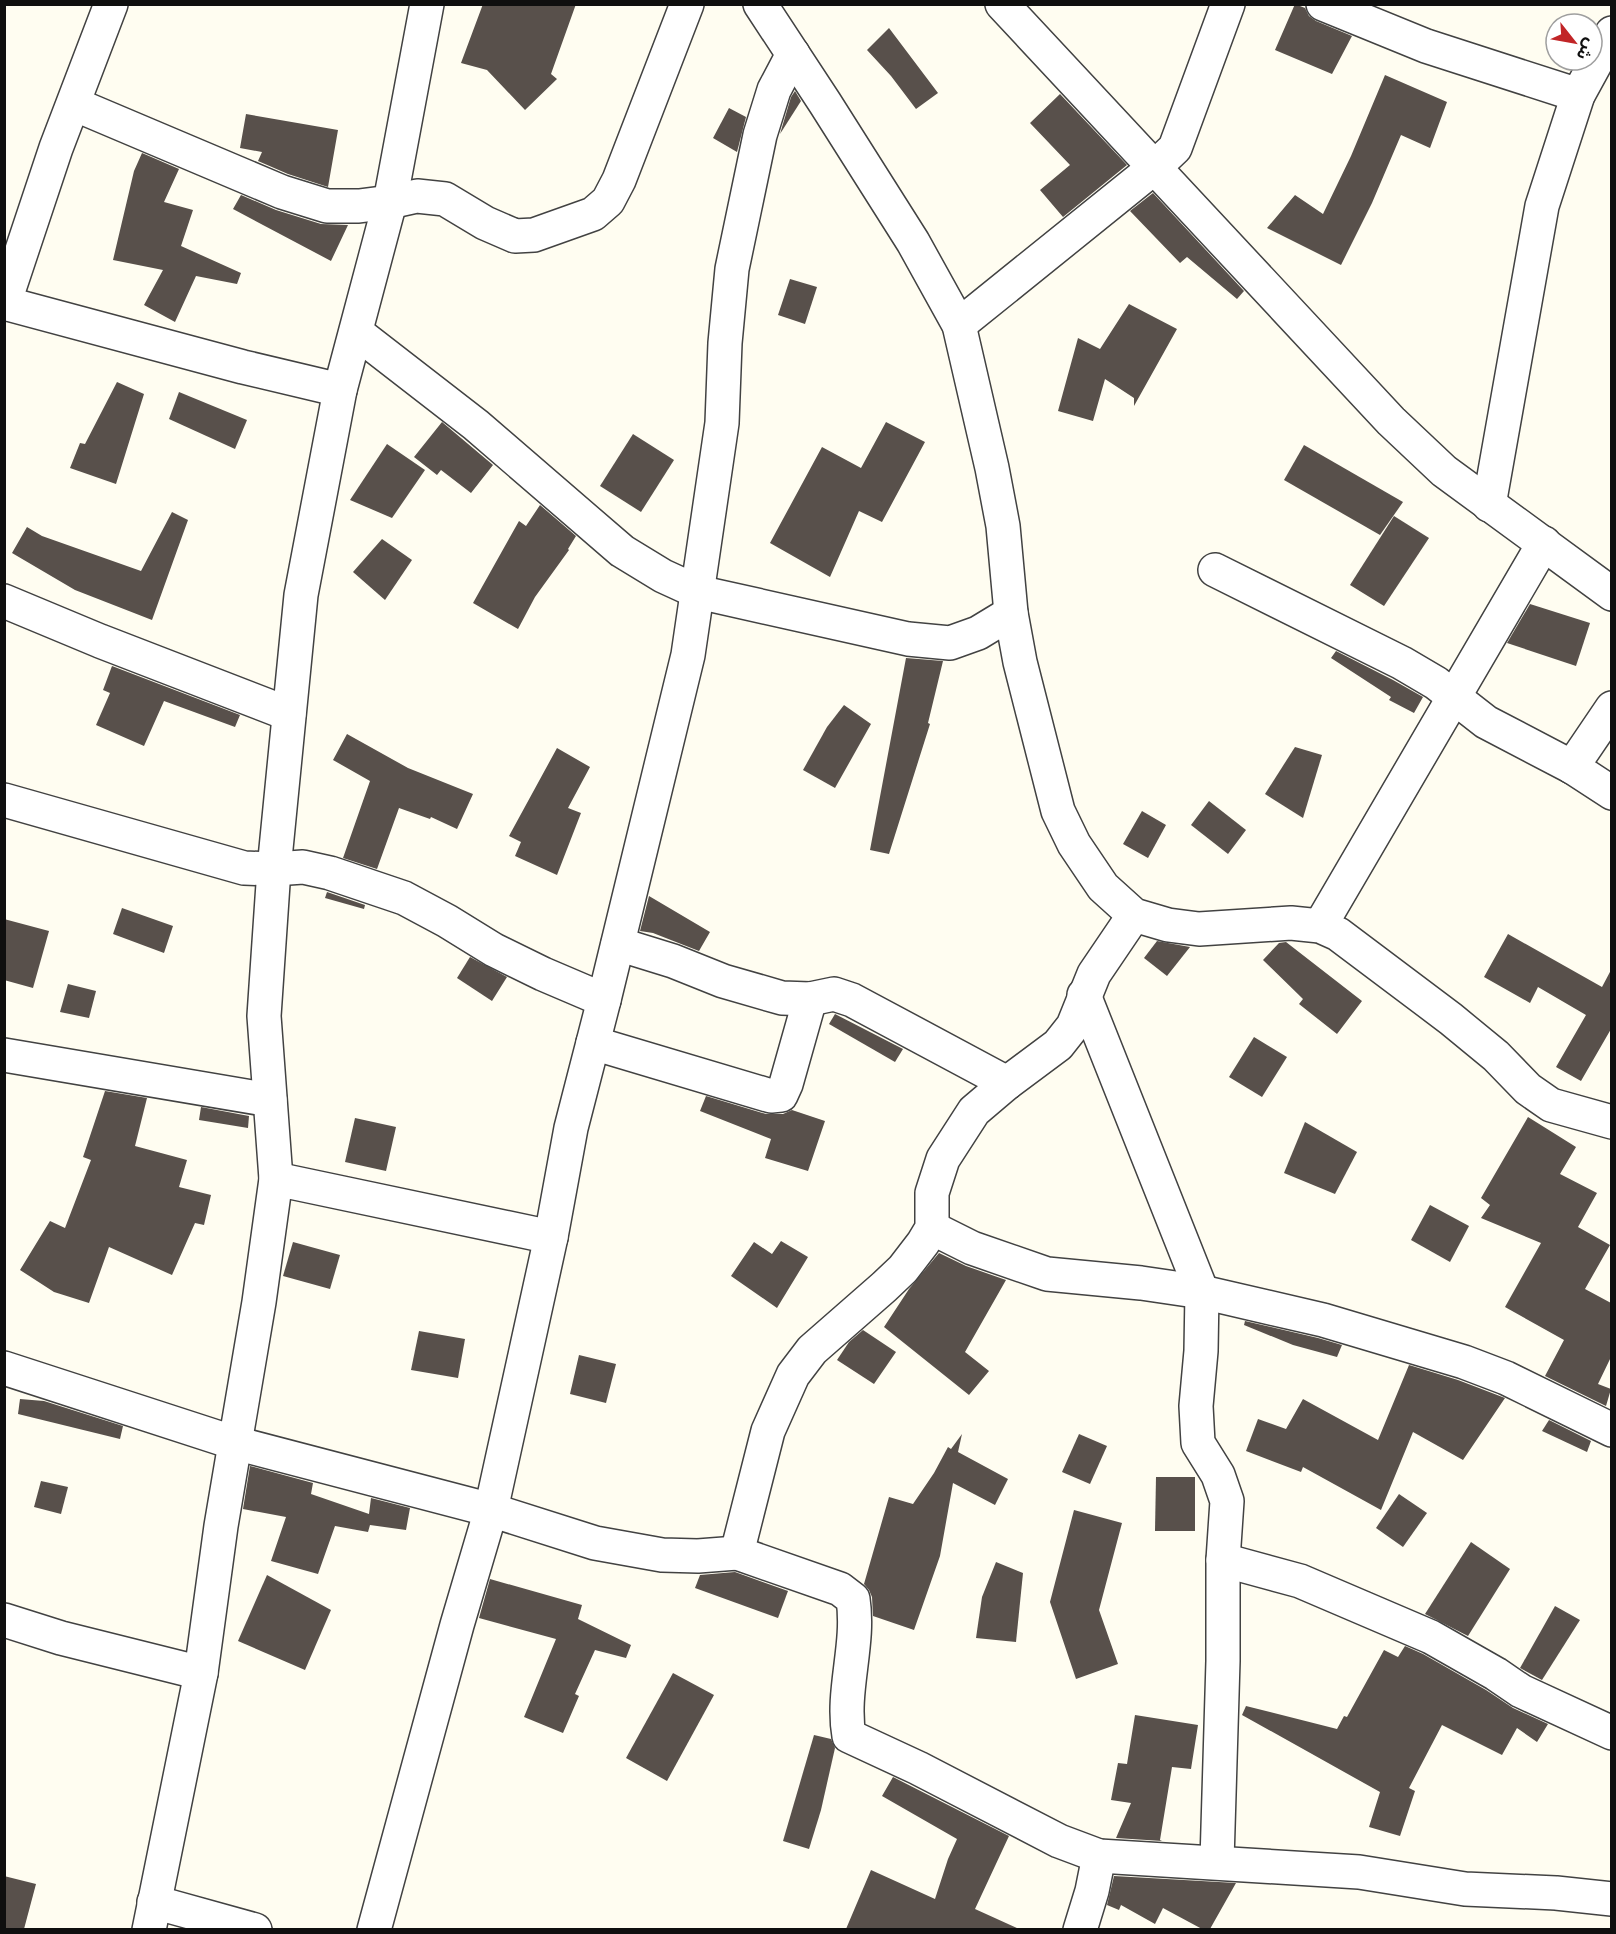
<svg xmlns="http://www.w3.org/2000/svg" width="1616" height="1934" viewBox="0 0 1616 1934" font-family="'Libre Baskerville','Noto Sans Arabic',serif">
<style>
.building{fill:#58504b}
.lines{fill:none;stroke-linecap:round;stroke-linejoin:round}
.minor-casing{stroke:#424242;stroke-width:36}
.minor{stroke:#fff;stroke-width:33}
</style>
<rect width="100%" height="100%" fill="#fffdf1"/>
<g class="building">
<polygon points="483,4 576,4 551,74 557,79 525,110 487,70 461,63"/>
<polygon points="1295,4 1305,8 1309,16 1316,21 1352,36 1332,74 1275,50"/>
<polygon points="889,28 938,93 916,109 891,76 867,50"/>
<polygon points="1385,75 1447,102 1430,148 1401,135 1372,203 1341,265 1267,228 1295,195 1323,214 1351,156"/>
<polygon points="795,91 801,101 780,134 791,97"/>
<polygon points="1060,94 1127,165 1063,217 1040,190 1070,165 1030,123"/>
<polygon points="729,108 746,117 737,152 713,138"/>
<polygon points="246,114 338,130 328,187 288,174 258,161 262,152 240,148"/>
<polygon points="142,153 179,169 164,202 193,210 181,246 241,273 237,284 196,276 175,322 144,305 163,270 113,260 134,171"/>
<polygon points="1153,193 1244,291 1237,299 1187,257 1180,263 1130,211"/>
<polygon points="241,195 276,210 321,224 348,225 331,261 233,209"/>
<polygon points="790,279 817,287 805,324 778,315"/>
<polygon points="1129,304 1177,329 1134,406 1134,398 1105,379 1093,421 1058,411 1078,338 1100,349"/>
<polygon points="117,382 144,394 116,484 70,468 80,443 85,444"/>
<polygon points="179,392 247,420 235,449 169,419"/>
<polygon points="442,422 493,465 471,493 441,470 437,475 414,457"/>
<polygon points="886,422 925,442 882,522 859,511 830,577 770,543 822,447 861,468"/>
<polygon points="633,434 674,460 641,512 600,486"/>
<polygon points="387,444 425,470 392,518 350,500"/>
<polygon points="1304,445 1403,502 1380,535 1284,480"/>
<polygon points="540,505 576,536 568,549 569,550 535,597 518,629 473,603 519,521 526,526"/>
<polygon points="172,512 188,520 152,620 75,590 12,553 27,527 42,536 141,571"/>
<polygon points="1394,516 1429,538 1384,606 1350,585"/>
<polygon points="382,539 412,560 385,600 353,572"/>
<polygon points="1530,604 1590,623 1576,666 1507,643"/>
<polygon points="1336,651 1393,680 1423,697 1414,713 1389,700 1391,697 1331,658"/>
<polygon points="906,658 943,661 928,723 930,724 889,854 870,850"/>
<polygon points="112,666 240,715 235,727 164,701 144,746 96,725 110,693 103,690"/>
<polygon points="844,705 871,724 835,788 803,770 827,727"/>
<polygon points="347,734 408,768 473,794 457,829 431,817 430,819 399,808 377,869 343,858 370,781 333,760"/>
<polygon points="1295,747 1322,755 1303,818 1265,794"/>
<polygon points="557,748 590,767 568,808 581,813 557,875 515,856 521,842 509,836"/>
<polygon points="1209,801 1246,830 1228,854 1191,825"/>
<polygon points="1142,811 1166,825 1148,858 1123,844"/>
<polygon points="327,892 365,905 364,909 325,898"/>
<polygon points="649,896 710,932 699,951 653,933 640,931"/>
<polygon points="122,908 173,926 164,953 113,934"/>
<polygon points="4,919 49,931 33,988 4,980"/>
<polygon points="1508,934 1602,987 1611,970 1611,1029 1581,1081 1556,1067 1586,1015 1538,987 1530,1003 1484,977"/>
<polygon points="1157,941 1190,947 1167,976 1144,958"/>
<polygon points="1286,942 1362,1001 1337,1034 1299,1004 1303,999 1263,960 1279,943"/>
<polygon points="470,957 507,977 492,1001 457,978"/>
<polygon points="68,984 96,991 89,1018 60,1012"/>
<polygon points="835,1014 903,1049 895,1062 829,1024"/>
<polygon points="1254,1037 1287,1057 1262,1097 1229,1077"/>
<polygon points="105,1091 147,1098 135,1146 187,1160 179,1187 211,1195 204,1225 195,1223 172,1275 109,1247 89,1303 54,1292 20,1270 50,1221 65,1228 91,1160 83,1157"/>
<polygon points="706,1096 766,1114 783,1114 792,1110 825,1121 808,1171 765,1158 771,1139 700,1111"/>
<polygon points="201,1107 249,1116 248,1128 199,1120"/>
<polygon points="1528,1117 1576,1147 1560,1174 1597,1193 1578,1227 1610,1245 1585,1289 1611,1303 1611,1357 1598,1384 1611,1389 1606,1406 1545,1376 1564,1340 1505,1307 1541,1243 1481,1218 1490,1205 1481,1198"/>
<polygon points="355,1118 396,1127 386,1171 345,1162"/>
<polygon points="1305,1122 1357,1152 1335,1194 1284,1173"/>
<polygon points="1430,1205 1469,1226 1450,1262 1411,1240"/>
<polygon points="781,1241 808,1257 777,1308 731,1276 754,1242 772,1254"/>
<polygon points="293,1242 340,1255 330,1289 283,1276"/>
<polygon points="939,1253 966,1266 1006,1280 965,1352 989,1371 969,1395 884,1327 909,1289"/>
<polygon points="1245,1321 1318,1338 1342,1345 1337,1357 1293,1345 1244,1325"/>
<polygon points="863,1330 896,1352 874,1384 837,1360 849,1342"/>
<polygon points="419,1331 465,1339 458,1378 411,1370"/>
<polygon points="579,1355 616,1364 606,1403 570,1394"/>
<polygon points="1409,1365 1458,1380 1505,1398 1463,1460 1413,1432 1381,1510 1303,1467 1301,1472 1246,1451 1258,1419 1286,1429 1303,1399 1378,1440"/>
<polygon points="20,1399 44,1401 123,1426 120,1439 18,1414"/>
<polygon points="1549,1420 1591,1441 1587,1452 1542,1431"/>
<polygon points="962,1434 958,1452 1008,1479 995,1505 953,1483 940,1556 914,1630 873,1616 872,1597 869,1590 864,1584 889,1497 913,1504 934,1473 948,1447 951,1449"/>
<polygon points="1079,1434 1107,1446 1090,1484 1062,1472"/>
<polygon points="250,1466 313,1483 311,1494 369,1514 371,1498 410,1508 406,1530 370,1525 368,1532 335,1526 318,1574 271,1561 286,1517 243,1509"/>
<polygon points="1156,1477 1195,1477 1195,1531 1155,1531"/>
<polygon points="41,1481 68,1487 61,1514 34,1507"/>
<polygon points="1399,1494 1427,1513 1403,1547 1376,1528"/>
<polygon points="1074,1510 1122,1523 1099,1610 1118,1664 1076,1679 1050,1602"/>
<polygon points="1471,1542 1510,1569 1468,1636 1425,1614"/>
<polygon points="996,1562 1023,1573 1016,1642 976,1638 982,1597"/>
<polygon points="735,1572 788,1591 778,1618 695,1588 700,1575"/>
<polygon points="267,1575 331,1610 305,1670 238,1641"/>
<polygon points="490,1579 582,1605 578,1619 631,1645 626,1658 595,1650 575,1694 579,1696 563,1733 524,1717 556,1639 479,1618"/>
<polygon points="1555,1606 1580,1620 1542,1680 1520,1668"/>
<polygon points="1405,1646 1423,1654 1486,1690 1513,1708 1548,1724 1537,1742 1517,1728 1502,1755 1442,1725 1409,1788 1415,1791 1400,1836 1369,1827 1380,1792 1242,1715 1246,1706 1337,1729 1344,1716 1347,1717 1384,1650 1398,1657"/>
<polygon points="673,1673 714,1695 667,1781 626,1758"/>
<polygon points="1135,1715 1198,1725 1191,1769 1172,1767 1160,1840 1162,1841 1116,1838 1131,1803 1111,1800 1118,1763 1127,1764"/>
<polygon points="814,1735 831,1739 835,1748 821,1810 809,1849 783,1841"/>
<polygon points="893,1777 1009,1836 975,1909 1019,1929 846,1929 871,1870 935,1899 948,1859 957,1839 882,1796"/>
<polygon points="4,1876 36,1884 24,1929 4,1929"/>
<polygon points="1114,1876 1236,1883 1210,1929 1202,1929 1163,1908 1155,1924 1121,1905 1119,1910 1107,1905"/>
</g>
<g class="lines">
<defs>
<g id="minor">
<polyline points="760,4 825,103 913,242 959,325 992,468 1003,526 1011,613 1020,662 1058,811 1074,844 1103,887 1134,915 1168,925 1199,929 1291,923 1320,926 1338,934 1451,1019 1496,1056 1528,1089 1551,1105 1612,1122"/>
<polyline points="1002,4 1391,421 1444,471 1612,594"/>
<polyline points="1323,4 1426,46 1578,95"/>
<polyline points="74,104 282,192 327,206 359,206 390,202 417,196 445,199 485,223 515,236 534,235 593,214 608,201 619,180 687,4"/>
<polyline points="4,303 243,367 340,390"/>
<polyline points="4,304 56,148 111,4"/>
<polyline points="959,325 1155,167 1175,148 1228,4"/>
<polyline points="356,332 476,425 622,551 663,576 698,592 908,639 950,643 978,633 1011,613"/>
<polyline points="1489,505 1542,206 1578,95 1612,33"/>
<polyline points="1215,570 1402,663 1436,683 1486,722 1572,767 1612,793"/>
<polyline points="4,601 100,641 289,714"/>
<polyline points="1572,767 1612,708"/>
<polyline points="4,800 244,868 274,869 303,867 330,873 404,898 447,921 494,950 543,974 604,1000"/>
<polyline points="1320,926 1544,543"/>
<polyline points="618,944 673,961 723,981 782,998 810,999 834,994 852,1000 1007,1083"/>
<polyline points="1084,995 1202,1292 1201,1351 1196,1406 1198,1443 1218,1475 1227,1501 1223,1560 1223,1661 1217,1861"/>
<polyline points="593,1043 771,1096 781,1095 786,1084 810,999"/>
<polyline points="4,1055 270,1100"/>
<polyline points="276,1179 551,1237"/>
<polyline points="932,1228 972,1248 1047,1274 1141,1283 1202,1292 1323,1320 1464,1362 1506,1378 1612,1430"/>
<path d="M4,1368L235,1443L491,1510L595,1543L662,1555L698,1556L737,1553L840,1589L853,1599C860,1645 841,1691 849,1736L918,1768L1059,1841L1099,1856L1359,1872L1465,1889L1556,1893L1612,1899"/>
<polyline points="737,1553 768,1431 793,1375 812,1350 884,1287 903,1269 923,1243 932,1228 932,1193 943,1159 974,1111 1007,1083 1058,1045 1073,1026 1094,974 1134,915"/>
<polyline points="1223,1560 1300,1581 1431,1637 1496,1674 1521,1691 1612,1733"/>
<polyline points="4,1620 61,1638 201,1673"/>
<polyline points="154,1902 255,1930"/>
<polyline points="149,1930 201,1673 221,1526 259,1302 276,1179 264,1016 274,869 301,595 340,390 390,202 427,4"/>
<polyline points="374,1930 457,1625 491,1510 551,1237 571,1128 604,1000 688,655 722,423 725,343 732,269 760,135 774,90 793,54"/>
<polyline points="1080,1930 1092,1891 1099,1856"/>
</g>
</defs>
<use href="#minor" class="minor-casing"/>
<use href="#minor" class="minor"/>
</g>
<rect width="1616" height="1934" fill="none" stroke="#0f0f0f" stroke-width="12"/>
<g transform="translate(1574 42) rotate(121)"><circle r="28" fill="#ffffff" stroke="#9f9f9f" stroke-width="1.5"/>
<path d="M0-4.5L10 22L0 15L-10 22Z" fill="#c12527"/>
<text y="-9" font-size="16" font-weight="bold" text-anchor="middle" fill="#0f0f0f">ش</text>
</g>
</svg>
